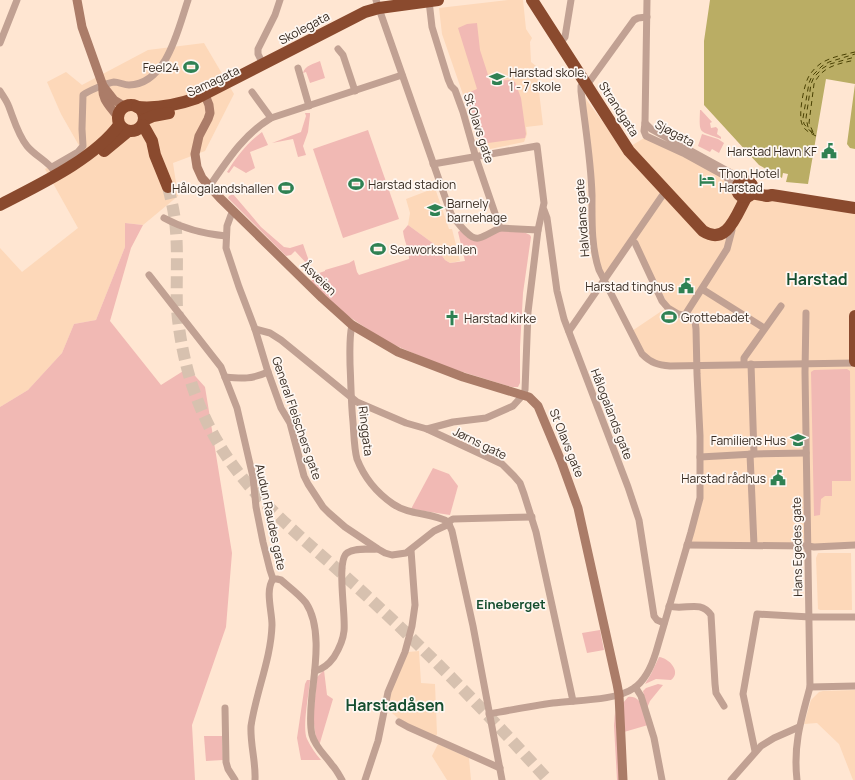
<svg xmlns="http://www.w3.org/2000/svg" width="855" height="780" viewBox="0 0 855 780" font-family="Manrope,sans-serif">
<style>
.built{fill:#fdd8b9}
.green{fill:#f1b9b4}
.water{fill:#baad64}
.lines{fill:none;stroke-linecap:round;stroke-linejoin:round}
.ferry{stroke:#4a4103;stroke-width:1;stroke-dasharray:5 4;stroke-linecap:butt}
.highway-tunnel{stroke:#d7c1af;stroke-width:12;stroke-dasharray:12 6;stroke-linecap:butt}
.street{stroke:#c1a193;stroke-width:7}
.secondary{stroke:#ab7c68;stroke-width:9}
.highway{stroke:#8a4a2e;stroke-width:12}
.labels{text-anchor:middle;dominant-baseline:central;stroke-width:3.5;stroke-linejoin:round;paint-order:stroke}
.street-label{font-size:12px;fill:#382c22;stroke:#fef7f2}
.poi-label{font-size:12px;fill:#382c22;stroke:#fef7f2;text-anchor:start}
.neighbourhood-label{font-size:13px;font-weight:bold;fill:#164f30;stroke:#fef7f2}
.district-label{font-size:16px;font-weight:bold;fill:#164f30;stroke:#fef7f2}
</style>
<rect width="100%" height="100%" fill="#ffe6d2"/>
<g class="built">
<polygon points="508,0 523,0 526,29 532,38 530,42 531,62 536,66 543,125 526,127 527,134 524,142 490,149 480,153 478,142 468,109 442,34 439,8"/>
<polygon points="204,43 234,94 205,151 173,163 178,196 143,225 125,223 125,247 96,320 74,324 62,353 28,390 0,407 0,248 22,272 78,228 45,169 81,149 61,114 47,82 66,72 82,85 148,50"/>
<polygon points="585,98 624,150 646,137 756,189 855,209 855,548 687,547 697,507 702,462 694,365 664,365 650,360 629,333 669,306 632,237 603,280 594,253"/>
<polygon points="435,188 449,229 452,229 460,261 450,263 445,260 434,244 408,225 410,213 406,199"/>
<polygon points="818,553 851,553 852,610 820,610 818,609 816,558"/>
<polygon points="419,651 421,683 435,684 437,734 436,736 404,723 386,708 390,694 408,652"/>
<polygon points="855,690 855,780 853,780 839,744 817,723 804,724 811,700 819,692 823,691"/>
<polygon points="438,744 469,758 471,780 447,780 432,756"/>
</g>
<g class="green">
<polygon points="477,23 480,50 490,81 510,80 515,82 521,98 526,134 525,138 481,144 476,122 465,94 477,89 458,28 467,24"/>
<path d="M320,61L325,78L310,83L306,72L303,73C305,65 314,64 320,61Z"/>
<path d="M700,110H701L712,122L710,123L711,128L716,127L718,129L717,134L721,137V139C699,130 699,136 700,110Z"/>
<polygon points="305,113 310,113 310,115 308,132 303,146 306,155 298,157 293,139 272,143 301,132 306,116"/>
<polygon points="368,130 399,219 343,238 313,149"/>
<path d="M262,132L268,145L250,152L255,168L246,173L234,166L229,173L227,172C237,156 247,143 262,132Z"/>
<polygon points="702,134 718,139 724,143 719,153 712,149 710,152 698,146"/>
<polygon points="233,194 261,227 284,247 290,248 303,244 310,264 308,265 295,251 291,255 286,256 228,198 229,196"/>
<polygon points="125,223 143,225 131,248 110,321 161,385 188,368 205,387 232,553 226,627 192,725 195,780 0,780 0,407 28,390 62,353 74,324 96,320 125,247"/>
<path d="M408,225L434,244L445,260L450,263L465,261L458,232L461,230L467,237C484,234 515,225 530,235L531,237L523,293L520,347V383L518,387H512L443,366L399,347L384,340L345,314L311,282L313,275L325,271V270L349,263L354,260L357,272L359,275L409,259C409,249 404,241 403,231Z"/>
<polygon points="847,369 850,371 851,481 832,481 832,496 825,496 821,499 820,515 814,516 811,372 814,370"/>
<polygon points="433,468 449,474 458,486 450,515 411,509"/>
<polygon points="600,630 604,650 587,653 582,633"/>
<path d="M659,657C669,658 682,672 671,680L656,679L645,684L651,674Z"/>
<polygon points="324,670 327,695 333,699 319,746 316,739 313,716 317,677"/>
<path d="M307,680H310C309,694 302,727 307,739C311,747 315,753 321,760H301L297,738L305,684Z"/>
<polygon points="658,684 663,685 650,701 647,708 643,691 646,688"/>
<path d="M628,697C643,695 644,714 648,725L624,732L623,703Z"/>
<polygon points="615,712 616,718 620,780 617,780 614,726"/>
<polygon points="204,736 222,736 223,760 206,761"/>
</g>
<polygon class="water" points="710,0 855,0 855,149 850,148 847,144 855,84 826,79 808,184 786,182 788,174 783,173 782,178 759,165 704,105 704,41"/>
<g class="lines">
<g class="ferry">
<path d="M813,132L809,123L814,84C822,66 838,64 855,60"/>
<polyline points="812,133 804,124 803,118 809,83 812,76 822,66 829,62 855,54"/>
<polyline points="814,134 808,127 806,118 811,84 814,77 823,68 830,64 855,57"/>
<path d="M816,136C810,133 804,130 802,124C798,115 804,84 809,76C812,71 816,67 820,64C830,57 843,55 855,52"/>
</g>
<path class="highway-tunnel" d="M168,187C172,202 175,216 176,231C178,257 176,283 177,309C179,334 184,360 192,385C219,466 266,507 328,561C353,583 377,605 401,628C452,677 501,728 548,780"/>
<g class="street">
<path d="M376,0L451,214C456,220 470,241 479,238C486,236 493,231 500,228"/>
<polyline points="429,1 432,27 448,79 451,86 455,90 463,112 476,158 500,228 538,230"/>
<polyline points="0,43 17,0"/>
<polyline points="560,43 565,37 571,0"/>
<polyline points="338,49 343,55 355,91"/>
<polyline points="263,64 258,54 258,49 275,15 280,0"/>
<polyline points="298,68 309,106"/>
<path d="M585,82L581,86V91C585,126 591,160 592,195C592,220 591,246 599,270L642,354C651,363 658,365 670,366L855,363"/>
<polyline points="587,85 634,20 638,18 647,17"/>
<path d="M0,91C3,96 7,101 9,107C14,120 18,135 27,146C35,156 49,162 54,171"/>
<polyline points="252,92 271,118"/>
<polyline points="645,123 647,0"/>
<path d="M52,167L78,152L83,146L82,129L83,95C88,91 107,83 114,82C119,82 124,85 129,85C167,84 178,29 188,0"/>
<path d="M209,187C227,161 243,135 271,118L402,75"/>
<polyline points="738,189 732,182 723,175 683,153 646,136 644,131 645,123 651,129 746,181"/>
<polyline points="544,210 547,218 557,291 564,319 628,487 639,520 654,616 657,620 664,623"/>
<polyline points="233,211 231,215 227,226 226,248 239,287 255,329 268,372 281,408 290,423 304,476 308,484 323,507 329,513 345,527 378,549 385,553 392,555 406,553 434,531 449,524"/>
<path d="M164,218C184,229 204,234 226,236"/>
<polyline points="149,275 221,367 237,408 253,477 256,507 263,542 270,570 273,579"/>
<polyline points="702,289 764,328"/>
<polyline points="685,315 727,249 732,230 731,225"/>
<path d="M352,325C349,338 350,351 350,364C351,384 351,403 353,422C354,434 354,448 357,459C364,477 377,493 393,504C410,516 432,512 448,522L453,519L532,517"/>
<polyline points="255,329 270,333 281,340 357,402 406,423 427,429 483,455 502,464 514,476 520,483 524,494 536,532 573,701"/>
<polyline points="569,331 662,196 667,192"/>
<polyline points="744,364 744,358 781,306"/>
<polyline points="751,364 754,454"/>
<path d="M225,377C243,379 252,379 268,372"/>
<polyline points="427,429 453,422 486,418 513,406 523,395 525,390 528,312 538,230 544,203 537,146 433,164"/>
<polyline points="750,454 754,545"/>
<polyline points="700,457 754,454 806,453"/>
<polyline points="448,522 452,531 473,626 502,780"/>
<polyline points="687,545 808,546 814,547 855,545"/>
<path d="M273,579H277L281,580C289,587 299,594 306,603C322,627 315,668 312,695C311,708 309,722 312,735C315,747 325,755 332,765C336,769 339,775 342,780"/>
<path d="M669,606C685,611 700,599 711,615L715,684L716,693L724,706"/>
<path d="M315,671C324,669 329,664 334,657C339,649 343,641 344,631C346,615 336,561 347,553C356,547 368,550 377,549"/>
<polyline points="810,687 855,686"/>
<polyline points="636,688 641,696 654,738 662,780"/>
<polyline points="225,708 226,762 228,769 235,780"/>
<path d="M489,714C511,710 532,706 553,703C575,700 616,701 634,688C646,680 652,665 656,652L691,532L700,498V436L697,374L696,329L695,321L692,317L678,314L668,308L662,301L635,243L632,241"/>
<polyline points="399,722 408,727 500,768"/>
<polyline points="755,751 743,694 757,614 810,617 855,617"/>
<path d="M255,780C256,762 250,744 251,726C256,692 271,659 272,625C272,611 265,591 273,579"/>
<polyline points="365,780 378,741 388,692 405,652 412,626 415,605 411,550"/>
<polyline points="731,780 761,746 774,738 799,727"/>
<path d="M797,780C793,745 801,720 810,687L805,372L806,313"/>
</g>
<g class="secondary">
<path d="M77,0L82,27L103,86C101,99 110,106 117,116"/>
<polyline points="103,86 114,100 124,106"/>
<polyline points="205,95 209,105 210,113 208,119 199,136 195,154 197,167 202,178 220,198 322,298 352,325 398,352 463,377 529,397 538,406 561,461 578,508 617,684 619,695 623,780"/>
</g>
<g class="highway">
<path d="M532,0L629,151L703,231C728,247 737,212 747,196"/>
<circle cx="131" cy="118" r="13"/>
<path d="M137,107C159,109 177,105 197,98L365,12L379,8L438,0"/>
<polyline points="144,120 153,116 169,113"/>
<polyline points="143,125 152,141 155,155 168,187"/>
<polyline points="104,151 127,132"/>
<circle cx="745" cy="189" r="8"/>
<polyline points="751,193 767,196 772,195 855,208"/>
<path d="M0,205C38,185 93,160 119,125"/>
<polyline points="855,316 855,361"/>
</g>
</g>
<defs>
<symbol id="stadium-bare" viewBox="-9 -9 18 18"><path d="M0-5a6.5 5 0 1 0 0 10a6.5 5 0 1 0 0-10ZM-3.5-1.8h7v3.6h-7Z" fill="#2f8153" stroke="#fef7f2" stroke-width="2.5" paint-order="stroke"/></symbol>
<symbol id="school-bare" viewBox="-9 -9 18 18"><path d="M0-5L7-2L0 1L-7-2ZM-4 1L0 2.5L4 1V4Q0 6-4 4Z" fill="#2f8153" stroke="#fef7f2" stroke-width="2.5" paint-order="stroke"/></symbol>
<symbol id="civic-bare" viewBox="-9 -9 18 18"><path d="M-.6-6.5H3V-4.5H.6V-3L4-1V1h2V6H-6V1h2V-1L-.6-3ZM-1.2 2.5V6h2.4V2.5Z" fill="#2f8153" stroke="#fef7f2" stroke-width="2.5" paint-order="stroke"/></symbol>
<symbol id="hotel-bare" viewBox="-9 -9 18 18"><path d="M-6-4.5h1.5V1H6V5H4.5V3h-9V5H-6ZM-4 0a1.8 1.8 0 1 1 3.6 0ZM.5 0V-2.5h3Q6-2.5 6 0Z" fill="#2f8153" stroke="#fef7f2" stroke-width="2.5" paint-order="stroke"/></symbol>
<symbol id="church-bare" viewBox="-9 -9 18 18"><path d="M-1.2-6h2.4v3.5h3.3v2.4h-3.3V6h-2.4V-.1h-3.3v-2.4h3.3Z" fill="#2f8153" stroke="#fef7f2" stroke-width="2.5" paint-order="stroke"/></symbol>
</defs>
<g fill-rule="evenodd">
<use href="#stadium-bare" x="180" y="56" width="22" height="22"/>
<use href="#school-bare" x="486" y="68" width="22" height="22"/>
<use href="#civic-bare" x="818" y="140" width="22" height="22"/>
<use href="#hotel-bare" x="696" y="169" width="22" height="22"/>
<use href="#stadium-bare" x="345" y="173" width="22" height="22"/>
<use href="#stadium-bare" x="275" y="177" width="22" height="22"/>
<use href="#school-bare" x="424" y="199" width="22" height="22"/>
<use href="#stadium-bare" x="367" y="238" width="22" height="22"/>
<use href="#civic-bare" x="675" y="275" width="22" height="22"/>
<use href="#stadium-bare" x="658" y="306" width="22" height="22"/>
<use href="#church-bare" x="441" y="307" width="22" height="22"/>
<use href="#school-bare" x="787" y="429" width="22" height="22"/>
<use href="#civic-bare" x="767" y="467" width="22" height="22"/>
</g>
<g class="labels">
<g class="street-label">
<text transform="translate(304 28) rotate(-28)">Skolegata</text>
<text transform="translate(213 81) rotate(-25)">Samagata</text>
<text transform="translate(619 109) rotate(57)">Strandgata</text>
<text transform="translate(479 128) rotate(72)">St Olavs gate</text>
<text transform="translate(675 133) rotate(28)">Sjøgata</text>
<text transform="translate(582 218) rotate(-94)">Halvdans gate</text>
<text transform="translate(319 278) rotate(44)">Åsveien</text>
<text transform="translate(612 414) rotate(69)">Hålogalands gate</text>
<text transform="translate(297 418) rotate(71)">General Fleischers gate</text>
<text transform="translate(366 431) rotate(83)">Ringgata</text>
<text transform="translate(480 443) rotate(26)">Jørns gate</text>
<text transform="translate(567 443) rotate(68)">St Olavs gate</text>
<text transform="translate(271 517) rotate(78)">Audun Raudes gate</text>
<text transform="translate(797 547) rotate(-91)">Hans Egedes gate</text>
</g>
<g class="poi-label">
<text x="179" y="67" text-anchor="end">Feel24</text>
<text x="509" y="72">Harstad skole,<tspan x="509" dy="14">1 - 7 skole</tspan></text>
<text x="817" y="151" text-anchor="end">Harstad Havn KF</text>
<text x="719" y="173">Thon Hotel<tspan x="719" dy="14">Harstad</tspan></text>
<text x="368" y="184">Harstad stadion</text>
<text x="274" y="188" text-anchor="end">Hålogalandshallen</text>
<text x="447" y="203">Barnely<tspan x="447" dy="14">barnehage</tspan></text>
<text x="390" y="249">Seaworkshallen</text>
<text x="674" y="286" text-anchor="end">Harstad tinghus</text>
<text x="681" y="317">Grottebadet</text>
<text x="464" y="318">Harstad kirke</text>
<text x="786" y="440" text-anchor="end">Familiens Hus</text>
<text x="766" y="478" text-anchor="end">Harstad rådhus</text>
</g>
<g class="neighbourhood-label">
<text x="511" y="604">Eineberget</text>
</g>
<g class="district-label">
<text x="817" y="279">Harstad</text>
<text x="395" y="705">Harstadåsen</text>
</g>
</g>
</svg>
